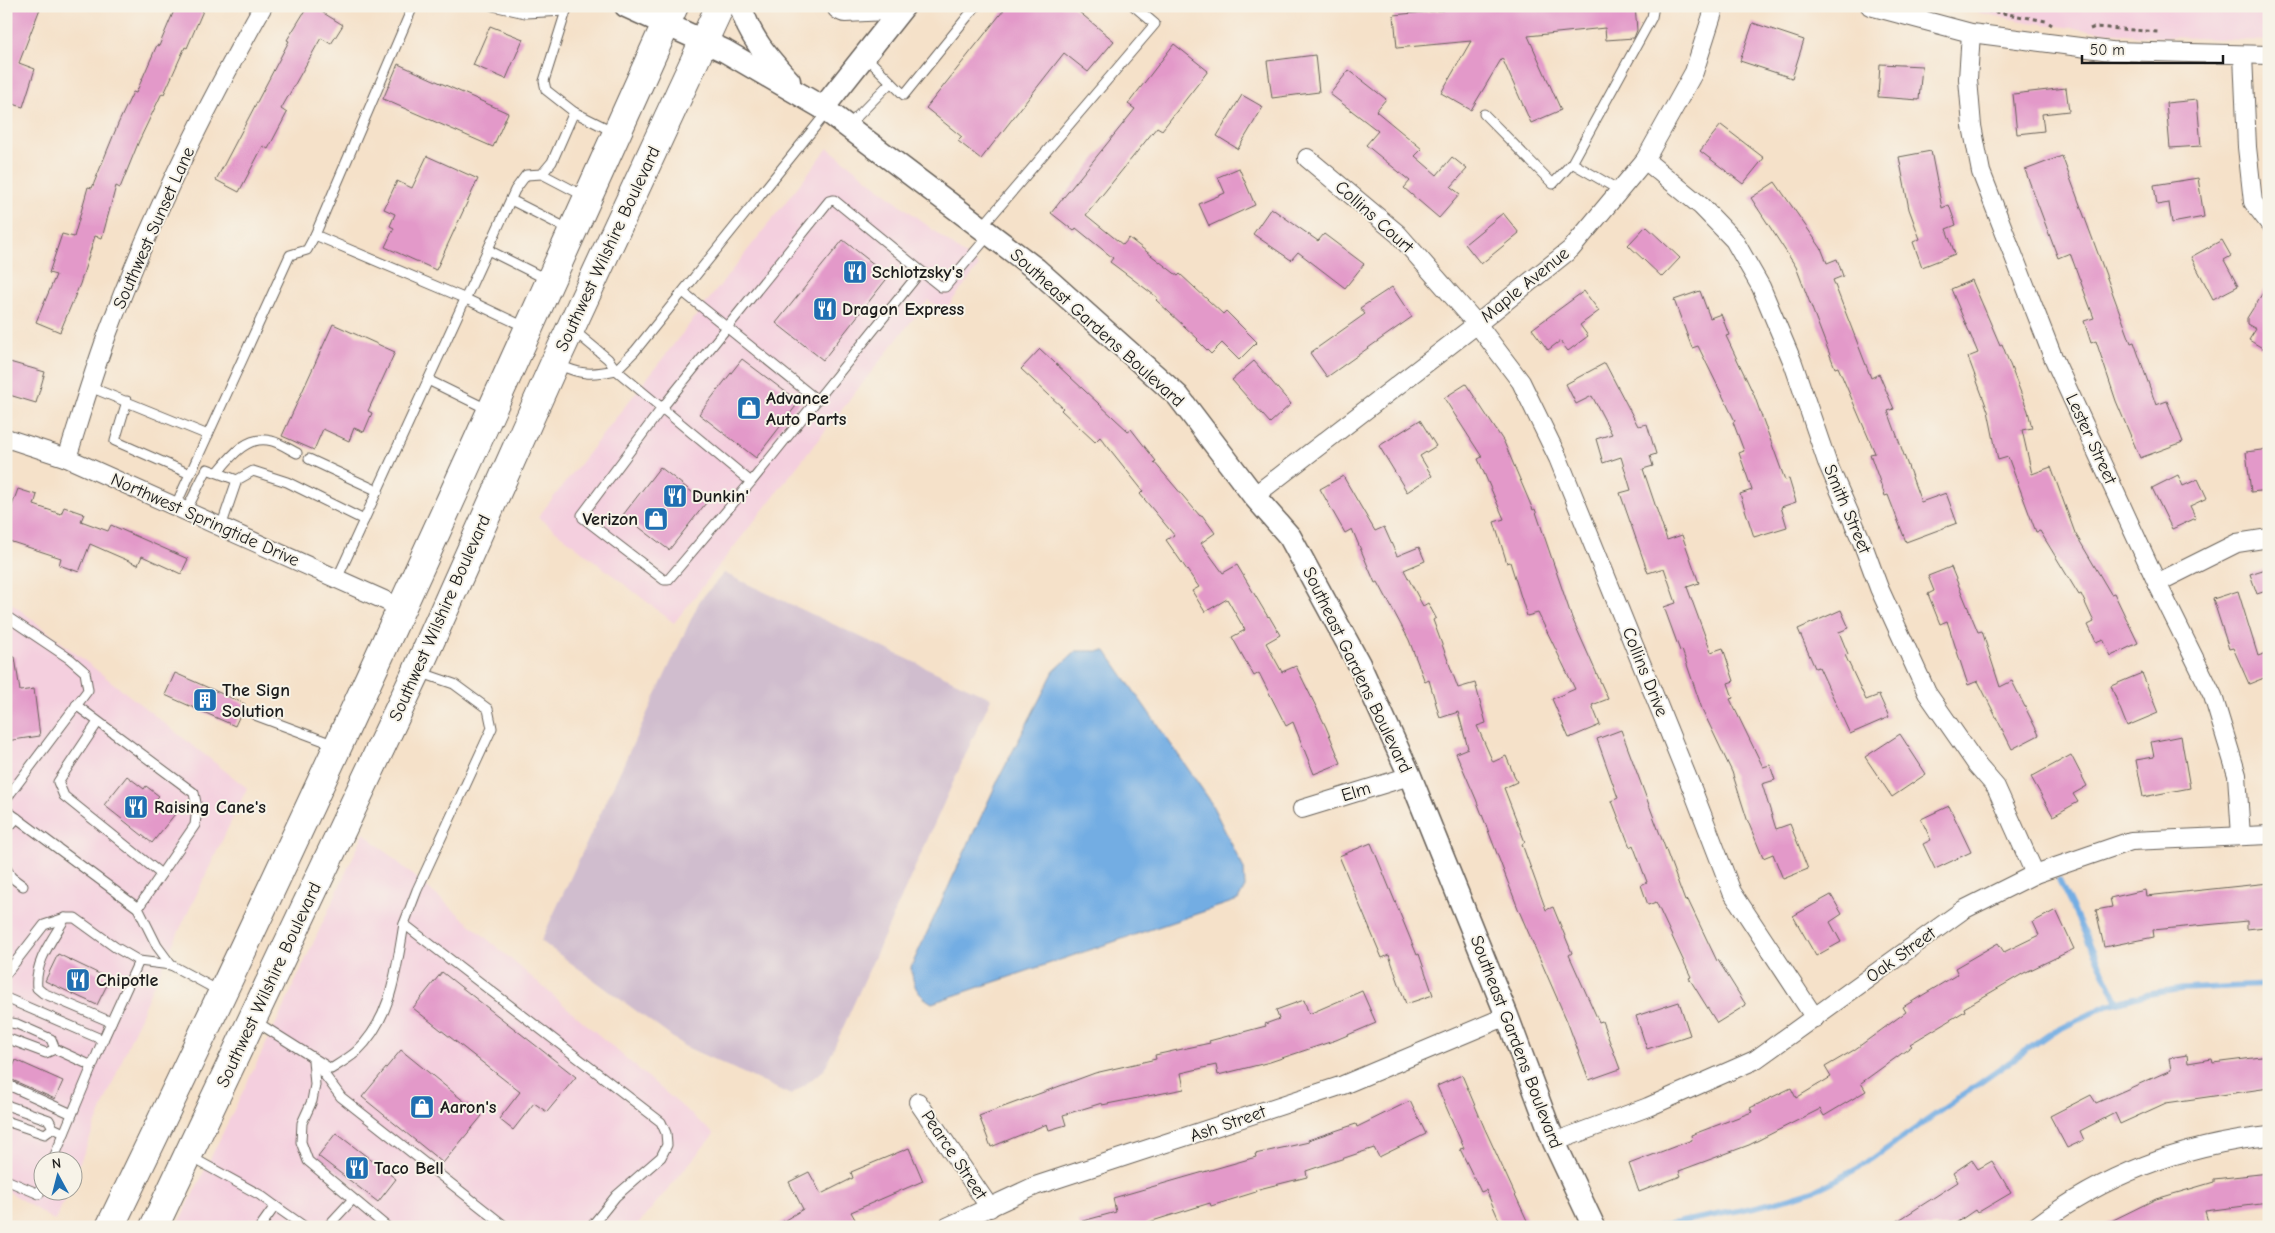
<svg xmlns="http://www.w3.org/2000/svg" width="2275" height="1233" viewBox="0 0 2275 1233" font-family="'Comic Neue',sans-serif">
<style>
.built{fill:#f4cfde}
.industrial{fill:#d0bdce}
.water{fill:#73ade3;stroke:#486480}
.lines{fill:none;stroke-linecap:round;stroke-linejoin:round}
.stream{stroke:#73ade3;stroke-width:5.5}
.building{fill:#e399c9}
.service-casing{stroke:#686159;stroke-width:11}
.minor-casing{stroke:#686159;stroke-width:20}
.tertiary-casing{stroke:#686159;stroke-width:25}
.primary-casing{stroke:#686159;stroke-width:30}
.path{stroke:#686159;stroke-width:3;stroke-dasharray:4 4;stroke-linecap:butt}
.service{stroke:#fff;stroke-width:9}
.minor{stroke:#fff;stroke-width:18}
.tertiary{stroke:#fff;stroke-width:22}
.primary{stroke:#fff;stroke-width:28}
.labels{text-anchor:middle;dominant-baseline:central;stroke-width:4;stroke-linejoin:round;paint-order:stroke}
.street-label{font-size:18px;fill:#1c1c1c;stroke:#f7f3e8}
.poi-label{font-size:18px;font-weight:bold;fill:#1c1c1c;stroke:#f7f3e8;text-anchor:start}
</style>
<rect width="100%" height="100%" fill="#f7f3e8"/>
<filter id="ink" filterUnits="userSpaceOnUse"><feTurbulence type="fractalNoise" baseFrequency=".02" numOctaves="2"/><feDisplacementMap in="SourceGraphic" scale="10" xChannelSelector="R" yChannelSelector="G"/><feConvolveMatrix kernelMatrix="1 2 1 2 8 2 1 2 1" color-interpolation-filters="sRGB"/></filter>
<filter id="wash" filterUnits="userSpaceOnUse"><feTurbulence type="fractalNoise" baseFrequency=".0096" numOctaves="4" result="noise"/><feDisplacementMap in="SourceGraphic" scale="20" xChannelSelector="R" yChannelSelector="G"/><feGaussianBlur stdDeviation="1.12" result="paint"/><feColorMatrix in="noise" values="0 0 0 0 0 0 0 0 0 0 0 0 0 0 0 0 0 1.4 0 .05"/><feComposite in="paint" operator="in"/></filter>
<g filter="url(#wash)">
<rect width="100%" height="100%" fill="#f5e1c9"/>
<g class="built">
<polygon points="1944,6 2269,6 2269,41 2144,36 2080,29 2028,22"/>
<polygon points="828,148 979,266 944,311 928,300 674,623 538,517"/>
<polygon points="6,599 247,788 151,990 73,1179 72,1160 42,1160 42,1190 68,1191 55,1221 6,1190"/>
<polygon points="364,833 714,1134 636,1227 177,1227 280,1015"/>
</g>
<polygon class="industrial" points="724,573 991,698 824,1070 791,1095 684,1046 541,941 700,600"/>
<path class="water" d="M1076,651H1106L1209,799L1244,869L1245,887L1238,900L932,1003C916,994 913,985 911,967L1000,776L1054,671Z"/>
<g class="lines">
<g class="stream">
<polyline points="2059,880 2118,1002"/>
<path d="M1657,1227C1710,1215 1766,1208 1817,1189C1834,1182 1849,1173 1865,1164L2048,1035L2108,1005L2144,995L2182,989L2269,985"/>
</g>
</g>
<g id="blocks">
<g class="building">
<polygon points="13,6 41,6 19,63 35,69 23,107 6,102 6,25"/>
<polygon points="176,6 205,6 187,48 185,47 164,94 162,93 139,141 120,188 116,186 102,238 95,236 80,284 60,332 36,322 56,275 49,273 62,234 74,237 88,187 92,188 118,124 133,92 136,93 157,45 159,46"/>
<polygon points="308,6 312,6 343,25 331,44 321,38 281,109 287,113 268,149 263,146 239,192 216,180 289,41 287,40"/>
<polygon points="1007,6 1072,6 1114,41 1088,72 1064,53 981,159 958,141 962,137 926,108"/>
<polygon points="1444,6 1635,6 1637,30 1634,38 1606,40 1605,28 1528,36 1561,110 1531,123 1502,58 1471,110 1441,93 1471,41 1397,48 1394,15 1444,10"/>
<polygon points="1753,23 1804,40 1792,78 1740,61"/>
<polygon points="490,26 523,39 506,79 473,65"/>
<polygon points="1174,44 1208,71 1162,130 1157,127 1086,215 1123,245 1129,238 1178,276 1180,274 1223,314 1226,311 1257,342 1239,360 1222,343 1211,354 1197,340 1198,339 1156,300 1158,298 1110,262 1113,258 1076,228 1074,231 1051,213 1135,109 1128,104"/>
<polygon points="1315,55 1319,92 1272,98 1267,61"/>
<polygon points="398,64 508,113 493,147 383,99"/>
<polygon points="1880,64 1922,66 1919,100 1878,97"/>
<polygon points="1349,70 1386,99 1376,111 1422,149 1415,156 1437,175 1452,157 1467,169 1451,187 1460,194 1439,218 1404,188 1410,181 1366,145 1378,131 1330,94"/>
<polygon points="2066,88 2069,111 2042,114 2044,131 2017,134 2013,94"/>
<polygon points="1242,95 1263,107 1238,149 1217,136"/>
<polygon points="2197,100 2201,146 2170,148 2166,103"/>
<polygon points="1721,125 1764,158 1743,184 1700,151"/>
<polygon points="1931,151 1942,208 1949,205 1956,225 1946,229 1955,254 1922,267 1913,242 1920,239 1909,209 1899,157"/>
<polygon points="427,156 478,179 436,270 385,247 394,228 390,226 395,214 384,209 397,181 412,188"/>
<polygon points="2062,156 2131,343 2134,342 2156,405 2167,401 2183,442 2140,458 2116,401 2096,341 2091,343 2084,321 2094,318 2070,253 2058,258 2025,170"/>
<polygon points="1239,168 1255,205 1209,226 1199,204 1225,193 1218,177"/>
<polygon points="2198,178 2204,217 2172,223 2169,203 2157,205 2154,185"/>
<polygon points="1775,182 1821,248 1827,263 1837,259 1843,276 1833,280 1871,378 1879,374 1894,409 1888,411 1921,502 1946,493 1957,523 1906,542 1888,495 1885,496 1870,454 1875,453 1838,367 1835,368 1796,267 1751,198"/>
<polygon points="1271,208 1318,241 1324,234 1364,264 1345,288 1298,252 1291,260 1253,234"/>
<polygon points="1503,213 1519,233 1481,264 1465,244"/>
<polygon points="1646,226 1680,258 1662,277 1628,245"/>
<polygon points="843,240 889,276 823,360 776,323"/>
<polygon points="2222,240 2231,256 2224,260 2238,286 2213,299 2191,257"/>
<polygon points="1972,280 2000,345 2002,344 2028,411 2032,428 2022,430 2032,474 2051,467 2075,533 2111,594 2114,593 2138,643 2111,656 2103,639 2096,642 2088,625 2094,622 2081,594 2079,595 2040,531 2036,532 2008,457 1998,460 1988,411 1968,357 1978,353 1951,289"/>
<polygon points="2269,283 2269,352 2249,340 2256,329 2247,324 2247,318"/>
<polygon points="1392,287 1412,317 1327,377 1310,353 1365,314 1360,308"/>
<polygon points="1584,291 1599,311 1580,325 1588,336 1568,351 1560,341 1548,350 1532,329"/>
<polygon points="1700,291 1710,318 1721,314 1729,335 1726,336 1754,395 1785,480 1789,479 1796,502 1781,507 1787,527 1754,537 1740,494 1752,490 1739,453 1744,451 1733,422 1735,421 1698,346 1692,348 1674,300"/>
<polygon points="333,324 395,352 368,411 372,413 364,432 354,428 349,441 323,429 314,450 282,436"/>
<polygon points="1040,349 1128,431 1131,429 1156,461 1154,462 1200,516 1202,515 1215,533 1201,543 1223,573 1237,565 1268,617 1269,616 1280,635 1266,643 1282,672 1296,666 1326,727 1341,763 1314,774 1293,722 1286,726 1259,673 1254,676 1232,637 1245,630 1227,599 1205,612 1192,591 1199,587 1166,540 1174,535 1140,494 1143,491 1100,437 1095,442 1061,410 1063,408 1021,369"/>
<polygon points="742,359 799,402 756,458 699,414"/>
<polygon points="6,361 45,372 36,403 6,394"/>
<polygon points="1254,361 1291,404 1270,423 1232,380"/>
<polygon points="1605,363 1638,426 1647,424 1656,454 1650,456 1653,466 1643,469 1667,540 1682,535 1699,583 1687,587 1711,652 1723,648 1734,681 1728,683 1733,698 1730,699 1763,767 1770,765 1775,780 1762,784 1776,829 1790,824 1808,869 1783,879 1773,854 1763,858 1747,819 1732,772 1702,709 1682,650 1680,651 1664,607 1676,603 1664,568 1648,573 1620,493 1631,490 1621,457 1603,463 1596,439 1612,434 1592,396 1576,404 1566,384"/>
<polygon points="1466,384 1504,442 1533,510 1535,509 1572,618 1608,699 1592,705 1600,725 1569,738 1552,699 1575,689 1538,613 1527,616 1510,562 1507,563 1494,522 1504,519 1478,459 1482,457 1444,398"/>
<polygon points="1420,420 1436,446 1420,456 1432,476 1407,492 1379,446"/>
<polygon points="2269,449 2269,490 2251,492 2246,452"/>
<polygon points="660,467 706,503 669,550 623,515"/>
<polygon points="2178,475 2183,486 2198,479 2207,498 2190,506 2196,518 2172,529 2152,488"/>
<polygon points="1343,476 1375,531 1384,527 1397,556 1419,547 1425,561 1404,570 1423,606 1428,603 1436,618 1433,620 1458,688 1475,683 1486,723 1477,726 1493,762 1506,756 1517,782 1504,788 1525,842 1522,844 1546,910 1553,907 1572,953 1569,955 1599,1022 1602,1021 1620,1069 1589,1080 1567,1021 1519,911 1476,799 1456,753 1468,748 1458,712 1440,718 1429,680 1425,682 1409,640 1378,582 1375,583 1352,529 1345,533 1320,489"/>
<polygon points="18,489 37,495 34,505 61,514 64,507 84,514 81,521 108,531 111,525 188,559 181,574 142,556 138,565 90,544 79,572 59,565 61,558 6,540 6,522"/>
<polygon points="1951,567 1978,632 1982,631 2000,687 2012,681 2039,735 2012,749 1978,681 1968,685 1947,621 1940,624 1928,594 1934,591 1928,576"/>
<polygon points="2269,568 2269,590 2257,594 2250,574"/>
<polygon points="2238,591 2258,656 2269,652 2269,676 2249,684 2233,648 2229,649 2213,599"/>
<polygon points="1841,610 1849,628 1839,632 1848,654 1845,655 1866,700 1879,695 1889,717 1850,734 1819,667 1815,668 1798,629"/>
<polygon points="6,657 15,657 20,691 34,689 40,736 6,741"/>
<polygon points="175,673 245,704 235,726 165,695"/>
<polygon points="2142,673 2158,713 2127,726 2111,686"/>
<polygon points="1621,730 1685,901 1688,900 1717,961 1718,960 1746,1005 1717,1023 1689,978 1691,977 1656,902 1648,905 1641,885 1647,882 1633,845 1630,847 1612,801 1618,798 1597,739"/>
<polygon points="1900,734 1926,774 1892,797 1865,757"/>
<polygon points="2181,736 2190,788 2143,797 2136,760 2154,757 2151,742"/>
<polygon points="2071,755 2087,786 2073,794 2078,802 2053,816 2031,777"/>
<polygon points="127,776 144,789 146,786 159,796 156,799 175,814 152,843 104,805"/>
<polygon points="1949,806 1971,852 1935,869 1923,844 1931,840 1921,819"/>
<polygon points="1371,843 1417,955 1419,954 1433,995 1406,1004 1389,955 1382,958 1339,856"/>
<polygon points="2269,883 2269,919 2264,920 2265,927 2247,929 2247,921 2153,930 2154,937 2104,947 2096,910 2112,907 2110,898 2145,890 2146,896"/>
<polygon points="1831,895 1842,914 1830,922 1841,942 1816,956 1793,916"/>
<polygon points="2056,910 2074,949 2024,973 1964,1008 1965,1011 1910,1044 1912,1046 1861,1083 1866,1091 1824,1116 1820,1109 1749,1145 1679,1171 1681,1176 1639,1192 1629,1164 1692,1140 1691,1135 1752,1112 1750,1108 1791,1088 1796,1098 1831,1077 1825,1067 1854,1050 1906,1012 1903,1007 1958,974 1955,968 1998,943 2004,952 2039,935 2033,922"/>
<polygon points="58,954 110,979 97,1005 45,981"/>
<polygon points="442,972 576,1077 547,1112 534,1103 513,1130 499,1119 520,1092 413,1008"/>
<polygon points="1362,991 1376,1023 1336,1040 1270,1062 1218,1075 1216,1065 1181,1073 1184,1089 1102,1105 1102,1103 1063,1115 1066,1125 1049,1130 1047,1124 991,1147 979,1116 1095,1073 1156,1059 1155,1055 1210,1043 1209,1041 1266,1026 1265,1024 1279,1019 1276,1010 1304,1000 1309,1014"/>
<polygon points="1679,1002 1690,1035 1647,1049 1636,1016"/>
<polygon points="401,1050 482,1116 443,1163 362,1097"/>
<polygon points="2187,1055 2188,1063 2212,1059 2213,1063 2269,1056 2269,1088 2166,1103 2120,1124 2115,1113 2080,1131 2084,1140 2067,1148 2050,1116 2091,1095 2096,1103 2171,1070 2169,1058"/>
<polygon points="16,1060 63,1081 55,1099 8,1078"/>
<polygon points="1462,1075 1484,1127 1530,1227 1502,1227 1486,1190 1481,1192 1460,1149 1464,1148 1437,1086"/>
<polygon points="1410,1101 1426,1134 1379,1157 1374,1148 1306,1171 1307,1177 1255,1190 1256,1192 1211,1206 1210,1203 1146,1223 1147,1227 1080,1227 1079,1222 1116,1212 1113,1198 1256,1157 1255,1154 1309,1142 1308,1140 1356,1124 1357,1127"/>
<polygon points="336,1133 396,1179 378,1202 318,1156"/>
<polygon points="909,1148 923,1181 851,1212 856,1221 846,1227 774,1227 803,1209 789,1182 809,1172 821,1194 853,1178 851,1172"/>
<polygon points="1972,1160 1978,1169 1992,1161 2011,1193 1977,1213 1975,1210 1950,1227 1888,1227 1958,1182 1953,1173"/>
<polygon points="2269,1173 2269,1203 2205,1211 2208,1222 2191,1227 2099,1227 2156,1199 2214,1182 2214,1179"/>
</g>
</g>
</g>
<g filter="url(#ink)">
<use href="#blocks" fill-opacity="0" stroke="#686159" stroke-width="1"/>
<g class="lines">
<defs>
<g id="service">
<polyline points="493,6 525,13 566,11 568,8"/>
<polyline points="865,56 904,95 976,6"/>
<polyline points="574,112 614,132"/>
<polyline points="1484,114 1553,184 1572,163"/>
<polyline points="847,127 891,82"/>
<polyline points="542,174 586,197"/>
<polyline points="1619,190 1572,163 1652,17 1654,6"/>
<polyline points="511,200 570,230"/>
<polyline points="982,227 1155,24 1134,6"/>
<polyline points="315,235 466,299 525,327"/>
<polyline points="488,250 548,280"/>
<polyline points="921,271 941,287 945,287 989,235"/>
<polyline points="683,292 817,400"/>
<path d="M557,364C581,375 591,375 616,370L608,359L572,329"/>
<polyline points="428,380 489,410"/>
<polyline points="90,387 208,435"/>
<polyline points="127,401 115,441 190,474"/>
<polyline points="309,459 378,491"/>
<path d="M218,472C231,456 248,434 272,441C280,443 289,449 297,453"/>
<polyline points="237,480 253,471 287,482 364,520"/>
<polyline points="751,482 668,580 664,580 583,518 582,515 662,408 829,201 834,200 921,271 751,482 616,370 635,351 827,112"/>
<polyline points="175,507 290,255 307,250 315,235 413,6"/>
<polyline points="186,511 207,469 237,480 221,527"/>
<polyline points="337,579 515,190 526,175 542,174 552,162 574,112 546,90 544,81 566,11"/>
<polyline points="6,616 70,659 85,672 88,690 6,799"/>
<polyline points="419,672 454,684 488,709 492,728 417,890 404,924 661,1122 666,1133 667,1145 661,1157 616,1196 591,1227"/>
<polyline points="76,705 194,793 197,808 195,825 138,908"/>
<polyline points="255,715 335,745"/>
<polyline points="98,722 58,782 64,796 161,874"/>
<polyline points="6,810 138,908 157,946 171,965 219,991"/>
<polyline points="6,830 17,818"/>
<polyline points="6,868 11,877 23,886"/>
<path d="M65,918C53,939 34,962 37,988L43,993L111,1022"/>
<polyline points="6,974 44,925 65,918 75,918 115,947 139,961"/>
<polyline points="6,998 103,1040 139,961 171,965"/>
<path d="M255,1021L331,1069C339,1064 349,1058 356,1052C392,1018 396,970 404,924"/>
<polyline points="6,1022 17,1024 51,1039 55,1049 92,1066"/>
<polyline points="6,1038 46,1053 55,1049"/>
<polyline points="313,1060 315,1085 312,1101 302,1123 301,1142 308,1161 387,1227"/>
<polyline points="315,1062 341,1097 506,1227"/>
<polyline points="6,1084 72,1114"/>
<polyline points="6,1105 49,1120 53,1128 64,1133"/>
<polyline points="6,1121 45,1134 53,1128"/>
<polyline points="191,1157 260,1195 275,1206 260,1227"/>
<polyline points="53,1160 103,1040"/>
<polyline points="6,1180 39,1194 42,1185"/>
<polyline points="275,1206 305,1227"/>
<polyline points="327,1227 353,1199"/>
</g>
<g id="minor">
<polyline points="1870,6 1971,33 2111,51 2269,55"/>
<polyline points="1971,33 1968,79 1972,126 1981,172 2053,357 2157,583 2213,696 2237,775 2241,836"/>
<polyline points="2243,55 2247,147 2253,202 2269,223"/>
<polyline points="1307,158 1398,234 1477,324 1521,382 1558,458 1693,791 1732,892 1815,1018"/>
<polyline points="1645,160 1701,206 1734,240 1761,287 1793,363 1827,462 1862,542 1879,588 1927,693 1977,765 1996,787 2035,874"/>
<polyline points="6,438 67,458 402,608"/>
<path d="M67,458C80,417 92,376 107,335C149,222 203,112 263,6"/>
<polyline points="1254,496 1477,324 1571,249 1645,160 1694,72 1715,6"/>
<polyline points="2157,583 2237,543 2269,538"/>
<polyline points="1302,809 1410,776"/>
<polyline points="918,1102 990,1208"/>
<polyline points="1554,1142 1648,1107 1755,1060 1963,910 2035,874 2131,841 2269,835"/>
<polyline points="947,1227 1035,1186 1343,1085 1507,1016"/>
<path d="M2035,1227C2105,1174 2182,1145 2269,1136"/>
</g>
<g id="tertiary">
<polyline points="626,6 725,51 823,108 1036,269 1178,396 1254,496 1290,537 1359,664 1410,776 1507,1016 1554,1142 1594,1227"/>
<path d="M741,6C748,36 769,59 789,81"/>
<polyline points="823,108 904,6"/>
</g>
<g id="primary">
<polyline points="841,6 845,8 887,6"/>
<path d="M110,1227C306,824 490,415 674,6"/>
<polyline points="154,1227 417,671 555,362 720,6"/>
</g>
</defs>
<use href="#service" class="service-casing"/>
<use href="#minor" class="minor-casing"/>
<use href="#tertiary" class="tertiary-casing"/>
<use href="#primary" class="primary-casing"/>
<g class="path">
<polyline points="1963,6 2046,21 2052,25"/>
<polyline points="2090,29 2095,27 2158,32"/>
</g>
<use href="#service" class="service"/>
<use href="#minor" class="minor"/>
<use href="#tertiary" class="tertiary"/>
<use href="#primary" class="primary"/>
</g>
</g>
<defs>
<symbol id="restaurant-square" viewBox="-11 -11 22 22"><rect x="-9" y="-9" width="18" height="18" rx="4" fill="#1f6fb2" stroke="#f7f3e8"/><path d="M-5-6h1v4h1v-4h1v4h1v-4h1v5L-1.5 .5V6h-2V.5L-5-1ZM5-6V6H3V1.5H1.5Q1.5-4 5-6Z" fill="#fff"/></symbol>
<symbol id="shop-square" viewBox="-11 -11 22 22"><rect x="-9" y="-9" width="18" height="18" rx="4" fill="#1f6fb2" stroke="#f7f3e8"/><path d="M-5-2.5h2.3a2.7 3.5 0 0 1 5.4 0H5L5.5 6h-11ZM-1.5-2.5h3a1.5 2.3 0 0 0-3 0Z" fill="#fff"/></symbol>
<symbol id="building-square" viewBox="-11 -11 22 22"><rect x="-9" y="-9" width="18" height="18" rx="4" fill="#1f6fb2" stroke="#f7f3e8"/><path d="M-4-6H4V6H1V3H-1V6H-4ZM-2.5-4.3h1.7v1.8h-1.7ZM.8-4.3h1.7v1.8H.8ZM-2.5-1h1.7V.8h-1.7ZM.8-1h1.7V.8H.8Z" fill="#fff"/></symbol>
</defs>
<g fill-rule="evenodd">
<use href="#restaurant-square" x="841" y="258" width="28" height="28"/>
<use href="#restaurant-square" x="811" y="295" width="28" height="28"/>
<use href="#shop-square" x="735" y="394" width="28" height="28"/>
<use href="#restaurant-square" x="661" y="482" width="28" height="28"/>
<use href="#shop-square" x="642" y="505" width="28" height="28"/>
<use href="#building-square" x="191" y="686" width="28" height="28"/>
<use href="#restaurant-square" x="122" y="793" width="28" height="28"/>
<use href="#restaurant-square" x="64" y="966" width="28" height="28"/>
<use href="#shop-square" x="408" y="1093" width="28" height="28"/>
<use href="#restaurant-square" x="343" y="1154" width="28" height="28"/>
</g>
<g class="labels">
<g class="street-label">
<text transform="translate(1374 217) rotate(42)">Collins Court</text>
<text transform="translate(154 228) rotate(-66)">Southwest Sunset Lane</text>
<text transform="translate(608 249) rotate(-65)">Southwest Wilshire Boulevard</text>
<text transform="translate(1525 285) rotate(-39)">Maple Avenue</text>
<text transform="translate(1097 328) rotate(42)">Southeast Gardens Boulevard</text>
<text transform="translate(2091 439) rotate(65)">Lester Street</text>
<text transform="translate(1847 509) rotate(67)">Smith Street</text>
<text transform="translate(205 520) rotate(24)">Northwest Springtide Drive</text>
<text transform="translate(440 618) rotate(-66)">Southwest Wilshire Boulevard</text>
<text transform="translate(1357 670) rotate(64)">Southeast Gardens Boulevard</text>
<text transform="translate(1645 672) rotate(68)">Collins Drive</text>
<text transform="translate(1356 792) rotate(-17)">Elm</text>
<text transform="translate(1901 955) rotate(-36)">Oak Street</text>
<text transform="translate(269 985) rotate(-65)">Southwest Wilshire Boulevard</text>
<text transform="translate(1516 1042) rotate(69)">Southeast Gardens Boulevard</text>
<text transform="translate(1228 1124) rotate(-19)">Ash Street</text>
<text transform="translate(954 1155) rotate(56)">Pearce Street</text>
</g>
<g class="poi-label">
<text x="872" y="272">Schlotzsky's</text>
<text x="842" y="309">Dragon Express</text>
<text x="766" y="398">Advance<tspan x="766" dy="21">Auto Parts</tspan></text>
<text x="692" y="496">Dunkin'</text>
<text x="638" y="519" text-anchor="end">Verizon</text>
<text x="222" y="690">The Sign<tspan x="222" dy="21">Solution</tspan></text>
<text x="154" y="807">Raising Cane's</text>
<text x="96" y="980">Chipotle</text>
<text x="440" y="1107">Aaron's</text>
<text x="374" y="1168">Taco Bell</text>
</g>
</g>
<rect width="2275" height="1233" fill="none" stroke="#f7f3e8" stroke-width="25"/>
<g transform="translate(58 1176) rotate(353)"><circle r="24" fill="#f7f3e8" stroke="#9f9d96"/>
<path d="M0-4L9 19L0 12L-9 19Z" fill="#1f6fb2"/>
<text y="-8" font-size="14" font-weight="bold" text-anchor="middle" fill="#1c1c1c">N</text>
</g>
<path d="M2082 55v8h141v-8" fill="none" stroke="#1c1c1c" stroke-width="2.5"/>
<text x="2090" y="55" font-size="15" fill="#1c1c1c" stroke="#f7f3e8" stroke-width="4" paint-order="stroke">50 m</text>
</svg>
